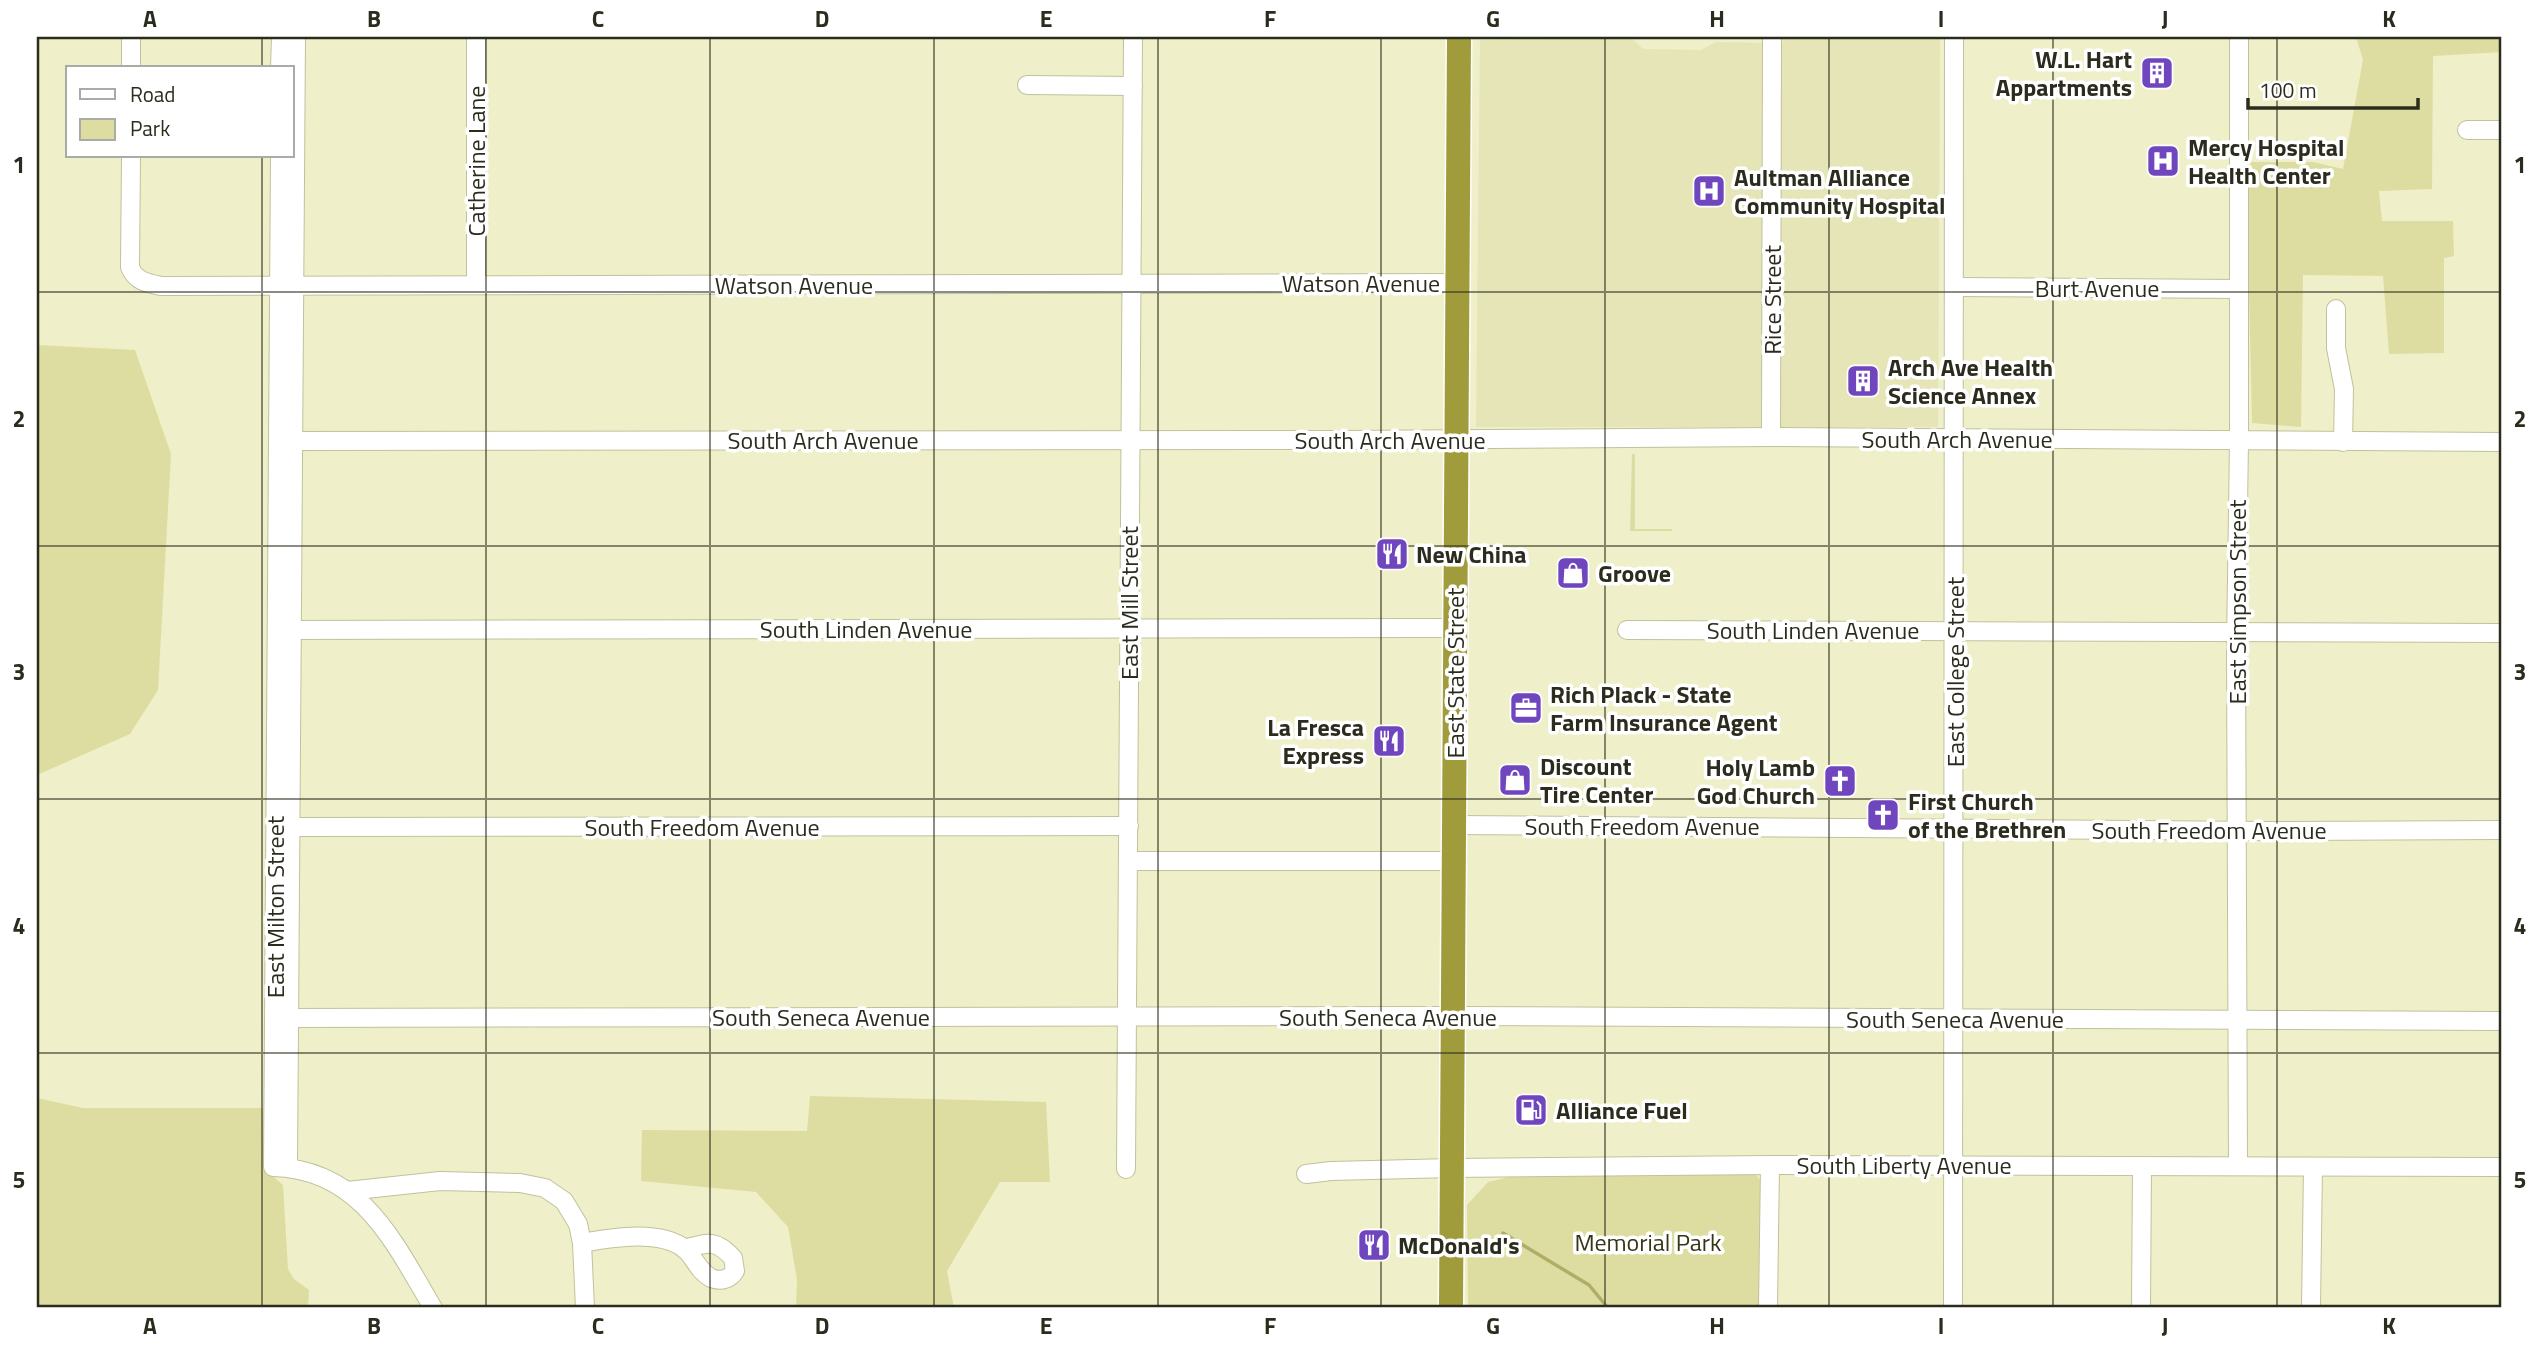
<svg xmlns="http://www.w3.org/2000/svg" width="2539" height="1345" viewBox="0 0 2539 1345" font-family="'Titillium Web',sans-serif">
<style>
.built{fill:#e5e5b7}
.green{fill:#dedda1}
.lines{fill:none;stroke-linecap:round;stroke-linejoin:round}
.stream{stroke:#b0ae66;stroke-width:3.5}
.minor-casing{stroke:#c1c19c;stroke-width:20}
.highway-casing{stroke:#fff;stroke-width:27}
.minor{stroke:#fff;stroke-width:18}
.highway{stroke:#a09c3c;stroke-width:24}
.grid{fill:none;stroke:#2c2c1e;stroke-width:2;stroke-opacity:0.55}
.labels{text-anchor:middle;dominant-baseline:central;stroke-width:7;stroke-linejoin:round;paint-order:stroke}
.poi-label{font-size:24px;font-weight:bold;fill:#2c2c1e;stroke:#fff;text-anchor:start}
.street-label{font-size:24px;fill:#2c2c1e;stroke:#fff}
.park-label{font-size:24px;fill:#363515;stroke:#fff}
.neatline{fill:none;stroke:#2c2c1e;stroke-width:2.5}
.grid-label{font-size:23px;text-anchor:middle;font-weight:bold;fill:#2c2c1e}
</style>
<rect width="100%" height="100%" fill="#efefc9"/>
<polygon class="built" points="1783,37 1940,37 1938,427 1476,427 1480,40 1632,38 1643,49 1701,50 1716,42 1783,43"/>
<g class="green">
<polygon points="2356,37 2502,37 2502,52 2433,56 2432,189 2379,191 2382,221 2453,221 2454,256 2444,258 2444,353 2389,354 2383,276 2303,275 2301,427 2252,423 2246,162 2313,162 2343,169 2363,60"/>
<polygon points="37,345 135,350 171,454 158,690 130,734 37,775"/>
<polygon points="1632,454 1635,454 1635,529 1672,529 1672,531 1630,531"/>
<polygon points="810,1096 1046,1102 1050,1182 1000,1182 947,1271 954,1308 796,1308 797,1280 788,1227 756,1192 641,1181 642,1130 807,1131"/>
<polygon points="37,1098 83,1108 263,1108 264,1169 283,1185 288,1269 294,1279 309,1290 308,1308 37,1308"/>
<polygon points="1755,1174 1762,1182 1761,1308 1468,1308 1467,1205 1488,1182 1509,1177"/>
</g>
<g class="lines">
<polyline class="stream" points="1503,1233 1589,1285 1608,1308"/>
<defs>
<g id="minor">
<polyline points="131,68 131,37"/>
<polyline points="280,68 281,37"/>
<polyline points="1027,85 1133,86"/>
<polyline points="2467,130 2499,130"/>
<path d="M131,156L130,267C135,281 147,283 161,286L1458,283"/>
<path d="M280,156L273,1167C361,1169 394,1242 433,1308"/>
<polyline points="476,285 476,37"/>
<polyline points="1955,287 2239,289"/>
<polyline points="2336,309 2336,348 2344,389 2343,442"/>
<polyline points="1771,437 1772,37"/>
<polyline points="279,441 1345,440 1773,437 2502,442"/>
<polyline points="277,630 1455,628"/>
<polyline points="1627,630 2502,633"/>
<polyline points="1454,825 2269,831 2502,830"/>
<polyline points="282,827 1129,826"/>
<polyline points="1129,861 1454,861"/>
<polyline points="274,1018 1453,1016 2502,1021"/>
<polyline points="2238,1166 2236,646 2239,441 2239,37"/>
<polyline points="288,1167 296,37"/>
<polyline points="1126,1169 1133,37"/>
<polyline points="1306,1174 1331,1171 1452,1168 1770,1165 2502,1167"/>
<polyline points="347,1191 440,1181 520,1183 545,1188 564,1201 578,1224 582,1243 585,1308"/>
<path d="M582,1243C611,1238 659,1229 685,1249C695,1258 698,1271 711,1278C721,1282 730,1279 735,1271L733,1258C715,1238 707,1243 684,1249"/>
<polyline points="1768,1308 1770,1165"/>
<polyline points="1953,1308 1954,37"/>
<polyline points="2141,1308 2142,1166"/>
<polyline points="2311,1308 2313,1167"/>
</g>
<polyline id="highway" points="1451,1308 1459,37"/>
</defs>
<use href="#minor" class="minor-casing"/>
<use href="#highway" class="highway-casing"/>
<use href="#minor" class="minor"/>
<use href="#highway" class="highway"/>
</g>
<path class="grid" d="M262,37V68M486,37V1308M710,37V1308M934,37V1308M1158,37V1308M1381,37V1308M1605,37V1308M1829,37V1308M2053,37V1308M2277,37V1308M262,156V1308M37,292H2502M37,546H2502M37,799H2502M37,1053H2502"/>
<defs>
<symbol id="building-square" viewBox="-11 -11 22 22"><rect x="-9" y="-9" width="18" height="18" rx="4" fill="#7046bf" stroke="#fff"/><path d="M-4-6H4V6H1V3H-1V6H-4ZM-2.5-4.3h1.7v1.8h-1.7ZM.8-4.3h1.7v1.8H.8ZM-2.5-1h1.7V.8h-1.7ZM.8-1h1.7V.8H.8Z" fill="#fff"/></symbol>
<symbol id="hospital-square" viewBox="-11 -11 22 22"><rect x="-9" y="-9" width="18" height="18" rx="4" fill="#7046bf" stroke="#fff"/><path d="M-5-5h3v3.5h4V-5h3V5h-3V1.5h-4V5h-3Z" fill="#fff"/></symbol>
<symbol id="restaurant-square" viewBox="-11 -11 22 22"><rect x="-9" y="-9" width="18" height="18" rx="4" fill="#7046bf" stroke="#fff"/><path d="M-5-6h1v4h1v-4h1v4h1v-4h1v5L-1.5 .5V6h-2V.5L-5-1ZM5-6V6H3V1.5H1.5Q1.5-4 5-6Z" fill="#fff"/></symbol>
<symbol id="shop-square" viewBox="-11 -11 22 22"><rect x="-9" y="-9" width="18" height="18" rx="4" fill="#7046bf" stroke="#fff"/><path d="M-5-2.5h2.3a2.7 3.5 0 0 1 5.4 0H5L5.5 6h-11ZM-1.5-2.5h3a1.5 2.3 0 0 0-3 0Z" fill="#fff"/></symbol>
<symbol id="office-square" viewBox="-11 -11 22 22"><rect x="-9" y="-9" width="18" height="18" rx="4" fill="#7046bf" stroke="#fff"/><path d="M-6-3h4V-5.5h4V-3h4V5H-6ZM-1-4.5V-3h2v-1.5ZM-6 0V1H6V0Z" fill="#fff"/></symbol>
<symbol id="church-square" viewBox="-11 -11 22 22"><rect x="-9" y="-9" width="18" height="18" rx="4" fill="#7046bf" stroke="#fff"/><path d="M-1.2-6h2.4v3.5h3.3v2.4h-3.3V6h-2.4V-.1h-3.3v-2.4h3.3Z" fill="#fff"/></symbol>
<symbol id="fuel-square" viewBox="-11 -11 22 22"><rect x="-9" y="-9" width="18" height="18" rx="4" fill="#7046bf" stroke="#fff"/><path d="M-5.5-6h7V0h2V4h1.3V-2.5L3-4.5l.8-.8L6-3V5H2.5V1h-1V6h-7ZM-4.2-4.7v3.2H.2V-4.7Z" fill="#fff"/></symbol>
</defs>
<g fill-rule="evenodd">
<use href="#building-square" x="2138" y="54" width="38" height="38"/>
<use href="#hospital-square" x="2144" y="142" width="38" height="38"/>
<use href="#hospital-square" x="1690" y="172" width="38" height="38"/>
<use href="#building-square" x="1844" y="362" width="38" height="38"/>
<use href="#restaurant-square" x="1373" y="535" width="38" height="38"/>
<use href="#shop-square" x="1554" y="554" width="38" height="38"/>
<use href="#office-square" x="1507" y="689" width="38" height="38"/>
<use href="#restaurant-square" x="1370" y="722" width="38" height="38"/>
<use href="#shop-square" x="1496" y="761" width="38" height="38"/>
<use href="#church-square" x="1821" y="762" width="38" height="38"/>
<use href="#church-square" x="1864" y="796" width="38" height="38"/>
<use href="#fuel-square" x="1512" y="1091" width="38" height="38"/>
<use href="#restaurant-square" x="1355" y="1226" width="38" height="38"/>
</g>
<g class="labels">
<g class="poi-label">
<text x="2132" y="59" text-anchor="end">W.L. Hart<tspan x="2132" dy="28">Appartments</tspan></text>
<text x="2188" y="147">Mercy Hospital<tspan x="2188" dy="28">Health Center</tspan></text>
<text x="1734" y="177">Aultman Alliance<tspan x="1734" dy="28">Community Hospital</tspan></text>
<text x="1888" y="367">Arch Ave Health<tspan x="1888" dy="28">Science Annex</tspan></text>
<text x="1416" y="554">New China</text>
<text x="1598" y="573">Groove</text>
<text x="1550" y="694">Rich Plack - State<tspan x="1550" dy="28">Farm Insurance Agent</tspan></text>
<text x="1364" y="727" text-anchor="end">La Fresca<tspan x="1364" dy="28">Express</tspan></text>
<text x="1540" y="766">Discount<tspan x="1540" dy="28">Tire Center</tspan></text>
<text x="1815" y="767" text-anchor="end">Holy Lamb<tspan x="1815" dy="28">God Church</tspan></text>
<text x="1908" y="801">First Church<tspan x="1908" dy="28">of the Brethren</tspan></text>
<text x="1556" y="1110">Alliance Fuel</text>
<text x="1398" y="1245">McDonald's</text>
</g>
<g class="street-label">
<text transform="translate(476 161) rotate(-90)">Catherine Lane</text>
<text x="1361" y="283">Watson Avenue</text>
<text x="794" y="285">Watson Avenue</text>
<text x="2097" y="288">Burt Avenue</text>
<text transform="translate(1772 300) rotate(-90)">Rice Street</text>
<text x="1957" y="439">South Arch Avenue</text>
<text x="823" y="440">South Arch Avenue</text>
<text x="1390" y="440">South Arch Avenue</text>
<text transform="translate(2237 602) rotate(-90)">East Simpson Street</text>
<text transform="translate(1129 603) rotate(-90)">East Mill Street</text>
<text x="866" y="629">South Linden Avenue</text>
<text x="1813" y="630">South Linden Avenue</text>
<text transform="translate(1955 672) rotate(-90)">East College Street</text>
<text transform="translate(1455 673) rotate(-90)">East State Street</text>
<text x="1642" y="826">South Freedom Avenue</text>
<text x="702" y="827">South Freedom Avenue</text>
<text x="2209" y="830">South Freedom Avenue</text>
<text transform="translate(275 907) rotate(-90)">East Milton Street</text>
<text x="821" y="1017">South Seneca Avenue</text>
<text x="1388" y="1017">South Seneca Avenue</text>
<text x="1955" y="1019">South Seneca Avenue</text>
<text x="1904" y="1165">South Liberty Avenue</text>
</g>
<g class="park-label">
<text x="1648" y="1242">Memorial Park</text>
</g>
</g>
<rect width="2539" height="1345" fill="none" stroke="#ffffff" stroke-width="77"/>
<rect x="66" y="66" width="228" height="91" fill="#ffffff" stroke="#ababa5" stroke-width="2"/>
<rect x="80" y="89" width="35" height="10" fill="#ffffff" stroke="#ababa5" stroke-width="2"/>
<text x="130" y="102" font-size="21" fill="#2c2c1e">Road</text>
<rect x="80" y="119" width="35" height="21" fill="#dedda1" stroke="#ababa5" stroke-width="2"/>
<text x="130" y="136" font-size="21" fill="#2c2c1e">Park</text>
<path d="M2248 98v10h170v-10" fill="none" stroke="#2c2c1e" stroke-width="3.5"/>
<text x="2259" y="98" font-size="21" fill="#2c2c1e" stroke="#ffffff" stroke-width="5" paint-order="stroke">100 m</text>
<rect x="38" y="38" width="2462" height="1268" class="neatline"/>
<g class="grid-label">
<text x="150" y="27">A</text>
<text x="374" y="27">B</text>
<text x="598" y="27">C</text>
<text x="822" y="27">D</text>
<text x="1046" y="27">E</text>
<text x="1270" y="27">F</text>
<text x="1493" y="27">G</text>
<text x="1717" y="27">H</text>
<text x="1941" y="27">I</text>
<text x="2165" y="27">J</text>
<text x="2389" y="27">K</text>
<text x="19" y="173">1</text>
<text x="2520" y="173">1</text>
<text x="19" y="427">2</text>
<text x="2520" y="427">2</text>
<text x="19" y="680">3</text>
<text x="2520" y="680">3</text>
<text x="19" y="934">4</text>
<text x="2520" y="934">4</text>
<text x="19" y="1188">5</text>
<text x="2520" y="1188">5</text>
<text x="150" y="1334">A</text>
<text x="374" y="1334">B</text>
<text x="598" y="1334">C</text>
<text x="822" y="1334">D</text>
<text x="1046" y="1334">E</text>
<text x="1270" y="1334">F</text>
<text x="1493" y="1334">G</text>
<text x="1717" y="1334">H</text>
<text x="1941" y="1334">I</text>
<text x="2165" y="1334">J</text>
<text x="2389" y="1334">K</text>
</g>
</svg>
